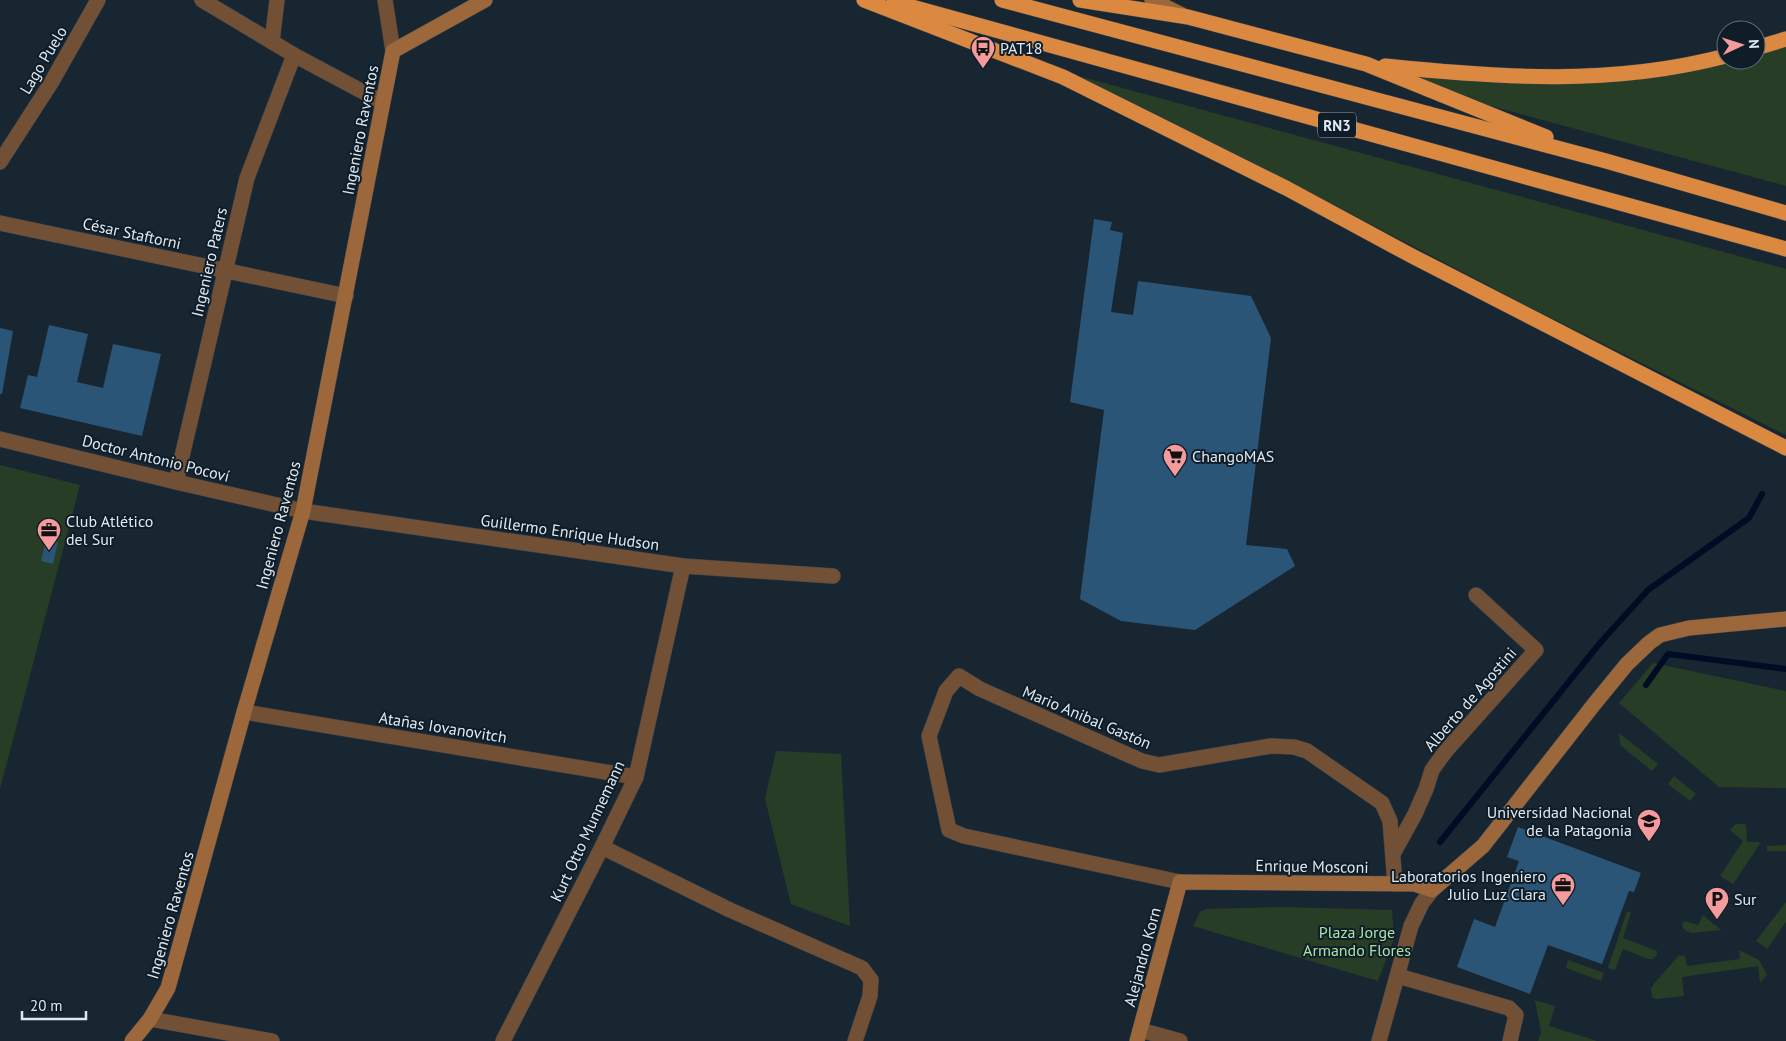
<svg xmlns="http://www.w3.org/2000/svg" width="1786" height="1041" viewBox="0 0 1786 1041" font-family="'PT Sans',sans-serif">
<style>
.green{fill:#283d26}
.lines{fill:none;stroke-linecap:round;stroke-linejoin:round}
.stream{stroke:#000b24;stroke-width:6}
.building{fill:#2b5577}
.street-casing{stroke:#34414d;stroke-width:16}
.secondary-casing{stroke:#34414d;stroke-width:16}
.highway-casing{stroke:#34414d;stroke-width:16}
.street{stroke:#715035;stroke-width:15}
.secondary{stroke:#9c673b;stroke-width:15}
.highway{stroke:#db8940;stroke-width:15}
.labels{text-anchor:middle;dominant-baseline:central;stroke-width:4;stroke-linejoin:round;paint-order:stroke}
.shield{fill:#0f1d28;stroke:#a1acb5;stroke-width:1}
.shield-label{font-size:15px;font-weight:bold;fill:#e0e9f1}
.poi-label{font-size:16px;fill:#e0e9f1;stroke:#0f1d28;text-anchor:start}
.street-label{font-size:16px;fill:#e0e9f1;stroke:#0f1d28}
.park-label{font-size:16px;fill:#aae4a6;stroke:#0f1d28}
</style>
<rect width="100%" height="100%" fill="#182632"/>
<g class="green">
<polygon points="1786,44 1786,186 1421,87 1425,72 1479,77 1726,60 1756,60 1756,53"/>
<polygon points="1082,77 1786,269 1786,435 1539,312 1244,158 1080,81"/>
<polygon points="0,465 80,485 0,789"/>
<polygon points="1653,663 1786,691 1786,788 1719,787 1619,703"/>
<polygon points="1619,733 1658,764 1652,771 1620,745"/>
<polygon points="776,751 841,754 850,926 791,904 765,799"/>
<polygon points="1674,776 1696,794 1690,801 1668,784"/>
<polygon points="1736,824 1744,824 1746,825 1747,842 1761,842 1733,884 1720,876 1743,841 1730,830"/>
<polygon points="1786,845 1786,851 1767,851 1767,846"/>
<polygon points="1786,902 1786,922 1767,949 1756,941"/>
<polygon points="1283,907 1392,910 1394,939 1378,981 1193,926 1200,912 1206,909"/>
<polygon points="1627,911 1631,913 1623,938 1657,951 1657,955 1653,959 1648,959 1623,949 1615,970 1608,968"/>
<path d="M1703,915L1721,930L1692,933C1687,932 1684,930 1682,926L1684,921L1698,925Z"/>
<polygon points="1739,950 1759,960 1767,975 1760,983 1758,966 1682,977 1684,996 1656,999 1652,997 1651,989 1653,985 1679,955 1685,956 1687,966 1740,959"/>
<polygon points="1568,960 1604,973 1601,981 1566,968"/>
<polygon points="1535,1000 1555,1006 1549,1026 1597,1041 1538,1041 1541,1032"/>
</g>
<g class="lines">
<g class="stream">
<polyline points="1646,685 1668,654 1786,669"/>
<polyline points="1440,842 1600,643 1648,590 1749,518 1762,494"/>
</g>
</g>
<g class="building">
<polygon points="1094,219 1112,222 1110,230 1123,233 1111,312 1133,315 1138,281 1251,296 1271,338 1246,545 1287,549 1295,566 1195,630 1121,621 1080,599 1104,410 1070,402"/>
<polygon points="49,325 88,334 77,382 103,388 113,344 161,354 142,436 20,408 28,375 37,377"/>
<polygon points="0,328 13,331 2,394 0,394"/>
<polygon points="46,539 58,542 53,564 41,561"/>
<polygon points="1518,827 1641,873 1634,892 1629,891 1602,964 1548,945 1530,994 1457,967 1474,919 1495,927 1519,861 1507,857"/>
</g>
<g class="lines">
<defs>
<g id="street">
<polyline points="202,0 294,55 382,102"/>
<polyline points="385,0 393,51"/>
<polyline points="272,42 277,0"/>
<polyline points="0,162 51,83 98,0"/>
<polyline points="0,223 346,296"/>
<polyline points="0,439 176,482 303,511 683,566 833,576"/>
<polyline points="176,482 247,178 294,55"/>
<polyline points="244,712 636,777"/>
<polyline points="602,847 730,910 862,968 871,980 870,996 855,1041"/>
<polyline points="1393,854 1415,814 1426,789 1432,770 1445,752 1536,650 1476,595"/>
<polyline points="1180,882 964,836 949,830 929,736 946,691 959,676 980,689 1142,761 1159,765 1271,746 1294,747 1307,751 1382,803 1390,821 1395,884"/>
<polyline points="1398,976 1509,1008 1516,1015 1510,1041"/>
<polyline points="150,1019 272,1041"/>
<polyline points="1140,1030 1180,1041"/>
<polyline points="503,1041 602,847 636,777 683,566"/>
<polyline points="1379,1041 1411,926 1422,903 1432,890"/>
</g>
<g id="secondary">
<polyline points="1152,0 1182,15"/>
<polyline points="132,1041 150,1019 168,988 244,712 303,511 393,51 485,0"/>
<polyline points="1137,1041 1180,882 1414,884 1432,890 1483,846 1595,703 1627,664 1649,643 1660,635 1689,628 1786,619"/>
</g>
<g id="highway">
<polyline points="864,0 1063,77 1286,188 1412,256 1786,448"/>
<polyline points="1002,0 1606,161 1786,213"/>
<polyline points="1080,0 1188,17 1366,64 1546,137"/>
<polyline points="894,2 1786,249"/>
<polyline points="1756,48 1786,39"/>
<path d="M1385,66C1502,78 1611,86 1726,56"/>
</g>
</defs>
<use href="#street" class="street-casing"/>
<use href="#secondary" class="secondary-casing"/>
<use href="#highway" class="highway-casing"/>
<use href="#street" class="street"/>
<use href="#secondary" class="secondary"/>
<use href="#highway" class="highway"/>
</g>
<defs>
<symbol id="bus-pin" viewBox="-11 -11 22 30"><path d="M0 17L-7.5 6A9.5 9.5 0 1 1 7.5 6Z" fill="#f59b9d" stroke="#0f1d28"/><path d="M-5-6H5V4H4V6H2V4H-2V6H-4V4H-5ZM-3.5-4V0h7V-4ZM-3.5 1.2v1.5H-2V1.2ZM2 1.2v1.5H3.5V1.2Z" fill="#111"/></symbol>
<symbol id="supermarket-pin" viewBox="-11 -11 22 30"><path d="M0 17L-7.5 6A9.5 9.5 0 1 1 7.5 6Z" fill="#f59b9d" stroke="#0f1d28"/><path d="M-6-5.5h2.5l.6 2H6L4.5 2H-2.5L-4.4-4H-6ZM-1.5 3.2a1.3 1.3 0 1 0 .1 0ZM3 3.2a1.3 1.3 0 1 0 .1 0Z" fill="#111"/></symbol>
<symbol id="office-pin" viewBox="-11 -11 22 30"><path d="M0 17L-7.5 6A9.5 9.5 0 1 1 7.5 6Z" fill="#f59b9d" stroke="#0f1d28"/><path d="M-6-3h4V-5.5h4V-3h4V5H-6ZM-1-4.5V-3h2v-1.5ZM-6 0V1H6V0Z" fill="#111"/></symbol>
<symbol id="university-pin" viewBox="-11 -11 22 30"><path d="M0 17L-7.5 6A9.5 9.5 0 1 1 7.5 6Z" fill="#f59b9d" stroke="#0f1d28"/><path d="M0-5L7-2L0 1L-7-2ZM-4 1L0 2.5L4 1V4Q0 6-4 4Z" fill="#111"/></symbol>
<symbol id="parking-pin" viewBox="-11 -11 22 30"><path d="M0 17L-7.5 6A9.5 9.5 0 1 1 7.5 6Z" fill="#f59b9d" stroke="#0f1d28"/><path d="M-3.5-5.5H1a3.5 3.5 0 0 1 0 7H-1V5.5H-3.5ZM-1-3.4V-.6H.8a1.4 1.4 0 0 0 0-2.8Z" fill="#111"/></symbol>
</defs>
<g fill-rule="evenodd">
<use href="#bus-pin" x="969" y="34" width="28" height="38"/>
<use href="#supermarket-pin" x="1161" y="442" width="28" height="38"/>
<use href="#office-pin" x="35" y="516" width="28" height="38"/>
<use href="#university-pin" x="1635" y="807" width="28" height="38"/>
<use href="#office-pin" x="1549" y="871" width="28" height="38"/>
<use href="#parking-pin" x="1703" y="885" width="28" height="38"/>
</g>
<g class="labels">
<rect class="shield" x="1318" y="112.5" width="38" height="25" rx="4"/>
<g class="shield-label">
<text x="1337" y="125">RN3</text>
</g>
<g class="poi-label">
<text x="1000" y="48">PAT18</text>
<text x="1192" y="456">ChangoMAS</text>
<text x="66" y="521">Club Atlético<tspan x="66" dy="18">del Sur</tspan></text>
<text x="1632" y="812" text-anchor="end">Universidad Nacional<tspan x="1632" dy="18">de la Patagonia</tspan></text>
<text x="1546" y="876" text-anchor="end">Laboratorios Ingeniero<tspan x="1546" dy="18">Julio Luz Clara</tspan></text>
<text x="1734" y="899">Sur</text>
</g>
<g class="street-label">
<text transform="translate(43 60) rotate(-59)">Lago Puelo</text>
<text transform="translate(360 130) rotate(-79)">Ingeniero Raventos</text>
<text transform="translate(132 233) rotate(12)">César Staftorni</text>
<text transform="translate(209 262) rotate(-77)">Ingeniero Paters</text>
<text transform="translate(156 458) rotate(14)">Doctor Antonio Pocoví</text>
<text transform="translate(278 525) rotate(-75)">Ingeniero Raventos</text>
<text transform="translate(570 532) rotate(8)">Guillermo Enrique Hudson</text>
<text transform="translate(1470 699) rotate(-49)">Alberto de Agostini</text>
<text transform="translate(1087 717) rotate(23)">Mario Anibal Gastón</text>
<text transform="translate(443 727) rotate(9)">Atañas Iovanovitch</text>
<text transform="translate(587 831) rotate(-65)">Kurt Otto Munnemann</text>
<text transform="translate(1312 866) rotate(1)">Enrique Mosconi</text>
<text transform="translate(170 915) rotate(-74)">Ingeniero Raventos</text>
<text transform="translate(1142 957) rotate(-75)">Alejandro Korn</text>
</g>
<g class="park-label">
<text x="1357" y="932">Plaza Jorge<tspan x="1357" dy="18">Armando Flores</tspan></text>
</g>
</g>
<g transform="translate(1741 45) rotate(86)"><circle r="24" fill="#0f1d28" stroke="#636f78"/>
<path d="M0-4L9 19L0 12L-9 19Z" fill="#f59b9d"/>
<text y="-8" font-size="14" font-weight="bold" text-anchor="middle" fill="#e0e9f1">N</text>
</g>
<path d="M22 1011v8h64v-8" fill="none" stroke="#e0e9f1" stroke-width="2.5"/>
<text x="30" y="1011" font-size="15" fill="#e0e9f1" stroke="#0f1d28" stroke-width="4" paint-order="stroke">20 m</text>
</svg>
